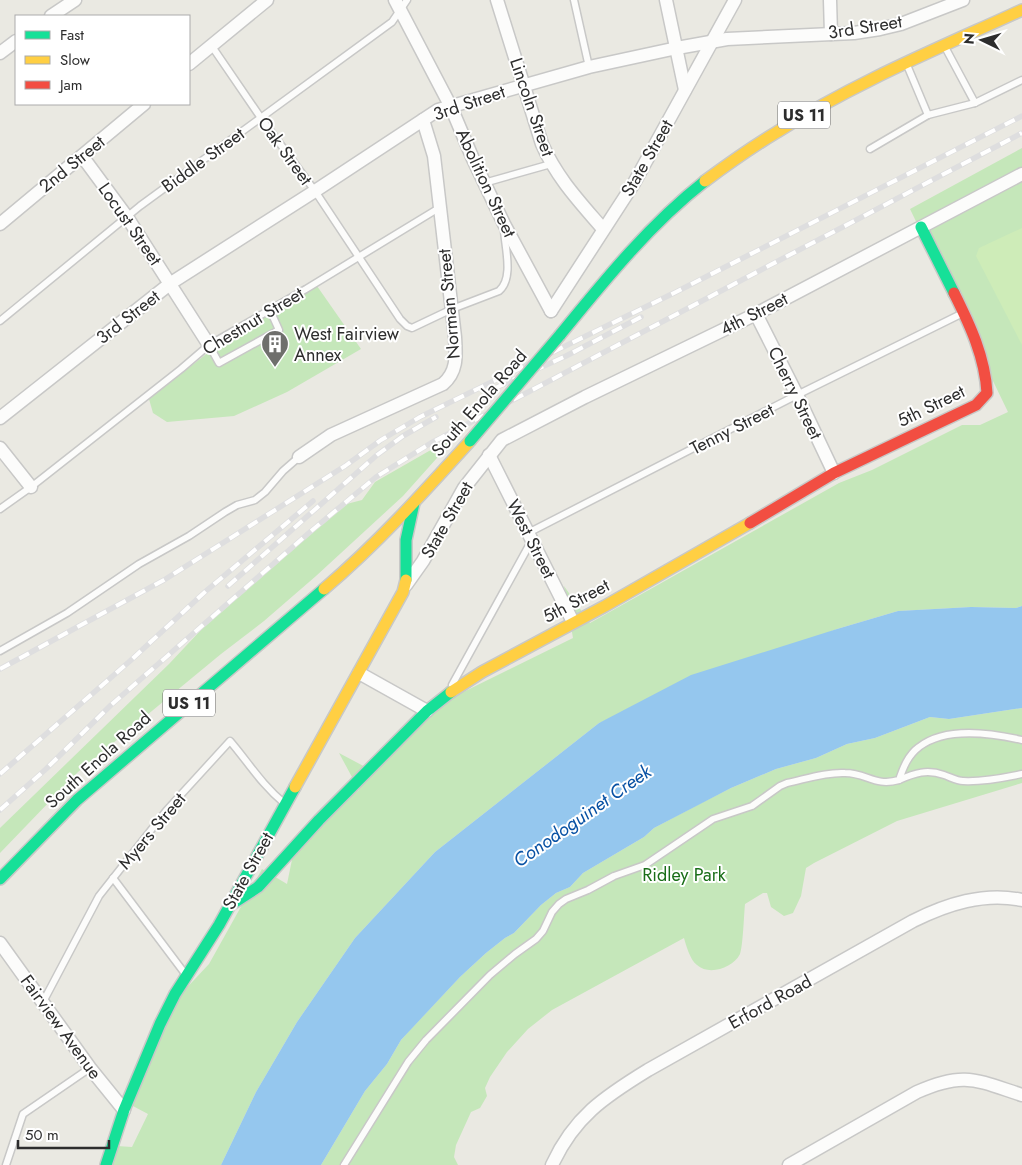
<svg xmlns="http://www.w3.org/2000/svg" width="1022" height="1165" viewBox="0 0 1022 1165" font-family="Jost,sans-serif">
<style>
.green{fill:#c5e7ba}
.pitch{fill:#ceecb8}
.water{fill:#95c7ee}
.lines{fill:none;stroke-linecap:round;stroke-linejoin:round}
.lane-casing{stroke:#c8c8c7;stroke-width:9}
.street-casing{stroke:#c8c8c7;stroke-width:15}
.fast-casing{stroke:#c8c8c7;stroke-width:14}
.slow-casing{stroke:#c8c8c7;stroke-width:14}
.jam-casing{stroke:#c8c8c7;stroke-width:14}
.lane{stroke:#fcfcfb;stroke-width:6}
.street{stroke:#fcfcfb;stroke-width:12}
.fast{stroke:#16e098;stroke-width:11}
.slow{stroke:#ffcf43;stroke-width:11}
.jam{stroke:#f24e42;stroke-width:11}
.rail-casing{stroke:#dededf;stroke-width:5.5}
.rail{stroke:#fff;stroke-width:4;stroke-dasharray:11;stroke-linecap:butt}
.fast-bridge-casing{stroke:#c6c5c3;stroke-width:14;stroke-linecap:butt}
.fast-bridge{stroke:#16e098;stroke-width:11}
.labels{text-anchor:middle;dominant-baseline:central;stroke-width:4;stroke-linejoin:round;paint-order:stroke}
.shield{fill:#fff;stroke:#6c6c6c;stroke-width:1}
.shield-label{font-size:16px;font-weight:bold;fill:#2d2d2d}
.street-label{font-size:18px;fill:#2d2d2d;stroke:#fff}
.poi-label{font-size:18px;fill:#2d2d2d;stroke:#fff;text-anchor:start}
.park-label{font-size:18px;fill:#1a6e19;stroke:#fff}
.water-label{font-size:19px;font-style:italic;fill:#0952a4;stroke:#fff}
</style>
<rect width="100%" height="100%" fill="#eae9e2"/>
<g class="green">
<polygon points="1022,148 1022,606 1016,608 971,607 898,611 837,629 599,723 435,852 355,938 297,1022 256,1092 221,1165 111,1165 117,1146 132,1147 148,1114 131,1105 179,996 209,964 262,869 287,884 295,845 359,790 339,753 371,770 443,702 573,638 564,586 590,623 839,483 872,470 962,425 980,425 1008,412 910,209"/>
<polygon points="317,286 361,349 287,392 234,416 167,422 153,413 149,399 214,348"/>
<polygon points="453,440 403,496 316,576 264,621 221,654 78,772 0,853 0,828 169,664 232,597 339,506 362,500 375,482 429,451"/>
<path d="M1022,708V783L897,821L814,863L806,868L801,896L793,913L784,916L771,907L767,893H763L745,904C744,914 743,946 740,954C733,968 709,976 697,965C690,960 686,945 684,938L552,1010L528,1029L507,1052L490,1077L485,1088L487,1096L480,1108L471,1112L456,1145L454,1157L458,1165H321L365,1091L387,1064L401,1040L411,1029L460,977L486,953L505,938L514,933L541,905L556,893L570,887L583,873L644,837L654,828L705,801L731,788L776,769L816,758L847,744L875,738L930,717L949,719Z"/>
</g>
<polygon class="pitch" points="1022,228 1022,345 976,256 979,248"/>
<polygon class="water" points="1022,606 1022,708 949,719 930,717 875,738 847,744 816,758 776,769 731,788 654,828 644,837 583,873 570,887 556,893 541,905 514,933 505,938 486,953 460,977 401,1040 387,1064 365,1091 321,1165 221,1165 256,1092 297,1022 355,938 435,852 599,723 691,675 837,629 898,611 971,607 1016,608"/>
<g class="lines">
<defs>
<g id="lane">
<polyline points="574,0 589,67"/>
<path d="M211,45L261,118L315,191L400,319L407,326L412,328L452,309L499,291C514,278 505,248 504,230"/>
<polyline points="945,47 975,103 1022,80"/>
<polyline points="907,65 928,115"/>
<polyline points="870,149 928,115 975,103"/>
<polyline points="484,183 551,164"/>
<polyline points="0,321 140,206 392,22 407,0"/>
<polyline points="209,345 219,363 279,330 270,310"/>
<polyline points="0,509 31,487 181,369 209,345 306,289 439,208"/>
<polyline points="528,533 797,395 963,313"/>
<polyline points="0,651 67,613 139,564 189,536 225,512 237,505 255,500 265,492 283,471 299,457"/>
<polyline points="452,685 532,540"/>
<path d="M899,780C915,773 927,769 944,775C950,777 957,781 963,781C982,782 1003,778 1022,774"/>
<polyline points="113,878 186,975"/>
<path d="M43,1002L99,896L166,811L230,741C248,762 262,785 284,803"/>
<polyline points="6,1165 23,1114 90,1068"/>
<path d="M344,1165L408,1062L426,1040L490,975L515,954L536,939L543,931L552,912L559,904L566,899L588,890L614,876L645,865L713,819L752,806L780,786L787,783C806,779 826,772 845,773C867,773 875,787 899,780C903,768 908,755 919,747C946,726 991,733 1022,740"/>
</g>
<g id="street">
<polyline points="395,0 451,107 473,159 504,224 551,311"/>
<path d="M497,0L542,144C557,178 579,201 603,229"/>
<polyline points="666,0 685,90"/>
<polyline points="830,0 831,34"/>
<polyline points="51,16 75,0"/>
<polyline points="0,53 16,41"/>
<polyline points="189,64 267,0"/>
<polyline points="82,156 127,217 209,345"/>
<polyline points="0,224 144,104"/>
<polyline points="551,311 634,183 735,0"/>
<polyline points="756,314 797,395 834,473"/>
<polyline points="0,418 171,283 315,191 438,110 589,67 677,48 727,39 854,33 880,29 901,24 963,0"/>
<polyline points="0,448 31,487"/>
<polyline points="489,455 573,622"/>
<path d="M299,457L331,435L443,384C458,371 456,355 455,337L434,156L423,120"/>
<polyline points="406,585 423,561 464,488 502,440 585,397 756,314 1022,174"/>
<polyline points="359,673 427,711"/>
<polyline points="0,943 90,1068 124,1110"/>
<path d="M552,1165C574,1117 604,1097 648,1070L913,921C947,904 984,892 1022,900"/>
<path d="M789,1165L917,1092C964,1071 976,1080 1022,1095"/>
</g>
<g id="fast">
<polyline points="921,227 954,293"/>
<path d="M560,335C604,281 649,225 705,181"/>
<polyline points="406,580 406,540 414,503"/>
<polyline points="0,879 77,800 324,589"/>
<polyline points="229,906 258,887 319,820 427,711 451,692"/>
<polyline points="106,1165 124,1110 160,1024 175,994 219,925 295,787"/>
</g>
<g id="slow">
<path d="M705,181C728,164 752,147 777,132C854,83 939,48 1022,10"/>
<path d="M324,589C377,544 423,493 470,441"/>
<polyline points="451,692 482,672 605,606 750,523"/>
<polyline points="295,787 403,592 406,580"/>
</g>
<path id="jam" d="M750,523L834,473L976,405L987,393C985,357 970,325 954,293"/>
</defs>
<use href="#lane" class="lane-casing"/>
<use href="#street" class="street-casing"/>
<use href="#fast" class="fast-casing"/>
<use href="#slow" class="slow-casing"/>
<use href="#jam" class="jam-casing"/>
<use href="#lane" class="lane"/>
<use href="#street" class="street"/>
<use href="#fast" class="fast"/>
<use href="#slow" class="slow"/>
<use href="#jam" class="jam"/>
<defs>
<g id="rail">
<polyline points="493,389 566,356 641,317"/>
<polyline points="228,586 377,455 403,436 436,417"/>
<polyline points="0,669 164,580 345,466 381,440 420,417 676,292 1022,116"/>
<polyline points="0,774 130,661 206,591 313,501"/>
<polyline points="0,810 46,769 111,705 310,532 376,477 431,443 1022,133"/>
</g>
</defs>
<use href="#rail" class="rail-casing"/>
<use href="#rail" class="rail"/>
<defs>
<polyline id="fast-bridge" points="470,441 560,335"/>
</defs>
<use href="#fast-bridge" class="fast-bridge-casing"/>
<use href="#fast-bridge" class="fast-bridge"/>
</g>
<defs>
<symbol id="building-pin" viewBox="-11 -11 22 30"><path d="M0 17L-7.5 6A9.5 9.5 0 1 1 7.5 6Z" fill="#6f6f6c" stroke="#fff"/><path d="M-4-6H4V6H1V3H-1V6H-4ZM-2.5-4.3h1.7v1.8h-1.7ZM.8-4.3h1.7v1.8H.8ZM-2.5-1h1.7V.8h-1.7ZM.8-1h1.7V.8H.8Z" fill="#fff"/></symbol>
</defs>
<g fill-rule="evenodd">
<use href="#building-pin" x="259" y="328" width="32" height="43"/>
</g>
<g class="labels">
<g class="shield">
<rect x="778" y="101.5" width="52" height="27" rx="4"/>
<rect x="163" y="689.5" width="52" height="27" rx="4"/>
</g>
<g class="shield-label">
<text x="804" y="115">US 11</text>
<text x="189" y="703">US 11</text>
</g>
<g class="street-label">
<text transform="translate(865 27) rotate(-9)">3rd Street</text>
<text transform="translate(469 103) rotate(-19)">3rd Street</text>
<text transform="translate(532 107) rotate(71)">Lincoln Street</text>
<text transform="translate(285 151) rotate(54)">Oak Street</text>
<text transform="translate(647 158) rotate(-60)">State Street</text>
<text transform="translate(203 160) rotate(-36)">Biddle Street</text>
<text transform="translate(72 164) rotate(-39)">2nd Street</text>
<text transform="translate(486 183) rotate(65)">Abolition Street</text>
<text transform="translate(130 224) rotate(55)">Locust Street</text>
<text transform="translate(449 304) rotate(-95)">Norman Street</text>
<text transform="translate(754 314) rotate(-27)">4th Street</text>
<text transform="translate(128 317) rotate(-38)">3rd Street</text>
<text transform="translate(253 321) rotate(-31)">Chestnut Street</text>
<text transform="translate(795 393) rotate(64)">Cherry Street</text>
<text transform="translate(479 403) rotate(-49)">South Enola Road</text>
<text transform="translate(931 406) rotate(-26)">5th Street</text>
<text transform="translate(732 429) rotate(-27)">Tenny Street</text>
<text transform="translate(447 520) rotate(-60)">State Street</text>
<text transform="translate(531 539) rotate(63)">West Street</text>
<text transform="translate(576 601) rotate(-28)">5th Street</text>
<text transform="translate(98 760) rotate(-42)">South Enola Road</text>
<text transform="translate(152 831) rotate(-50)">Myers Street</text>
<text transform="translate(248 871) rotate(-61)">State Street</text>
<text transform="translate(770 1002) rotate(-29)">Erford Road</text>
<text transform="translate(61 1027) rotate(54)">Fairview Avenue</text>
</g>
<g class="poi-label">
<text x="294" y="334">West Fairview<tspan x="294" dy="21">Annex</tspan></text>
</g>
<g class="park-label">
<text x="684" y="875">Ridley Park</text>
</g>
<g class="water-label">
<text transform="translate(582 816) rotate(-35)">Conodoguinet Creek</text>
</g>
</g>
<rect x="15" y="15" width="175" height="90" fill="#ffffff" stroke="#ababab"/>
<rect x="25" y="31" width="25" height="8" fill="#16e098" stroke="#ababab"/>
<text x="60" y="40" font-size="15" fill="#2d2d2d">Fast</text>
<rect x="25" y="56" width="25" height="8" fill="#ffcf43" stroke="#ababab"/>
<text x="60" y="65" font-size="15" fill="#2d2d2d">Slow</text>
<rect x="25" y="81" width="25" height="8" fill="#f24e42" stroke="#ababab"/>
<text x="60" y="90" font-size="15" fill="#2d2d2d">Jam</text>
<g transform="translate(982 40) rotate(275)" stroke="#ffffff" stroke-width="4" paint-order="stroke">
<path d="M0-4L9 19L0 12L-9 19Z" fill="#2d2d2d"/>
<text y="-8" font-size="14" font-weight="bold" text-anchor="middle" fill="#2d2d2d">N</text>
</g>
<path d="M18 1140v8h91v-8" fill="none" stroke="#2d2d2d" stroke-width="2.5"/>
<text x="25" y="1140" font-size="15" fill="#2d2d2d" stroke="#ffffff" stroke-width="4" paint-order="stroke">50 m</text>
</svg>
